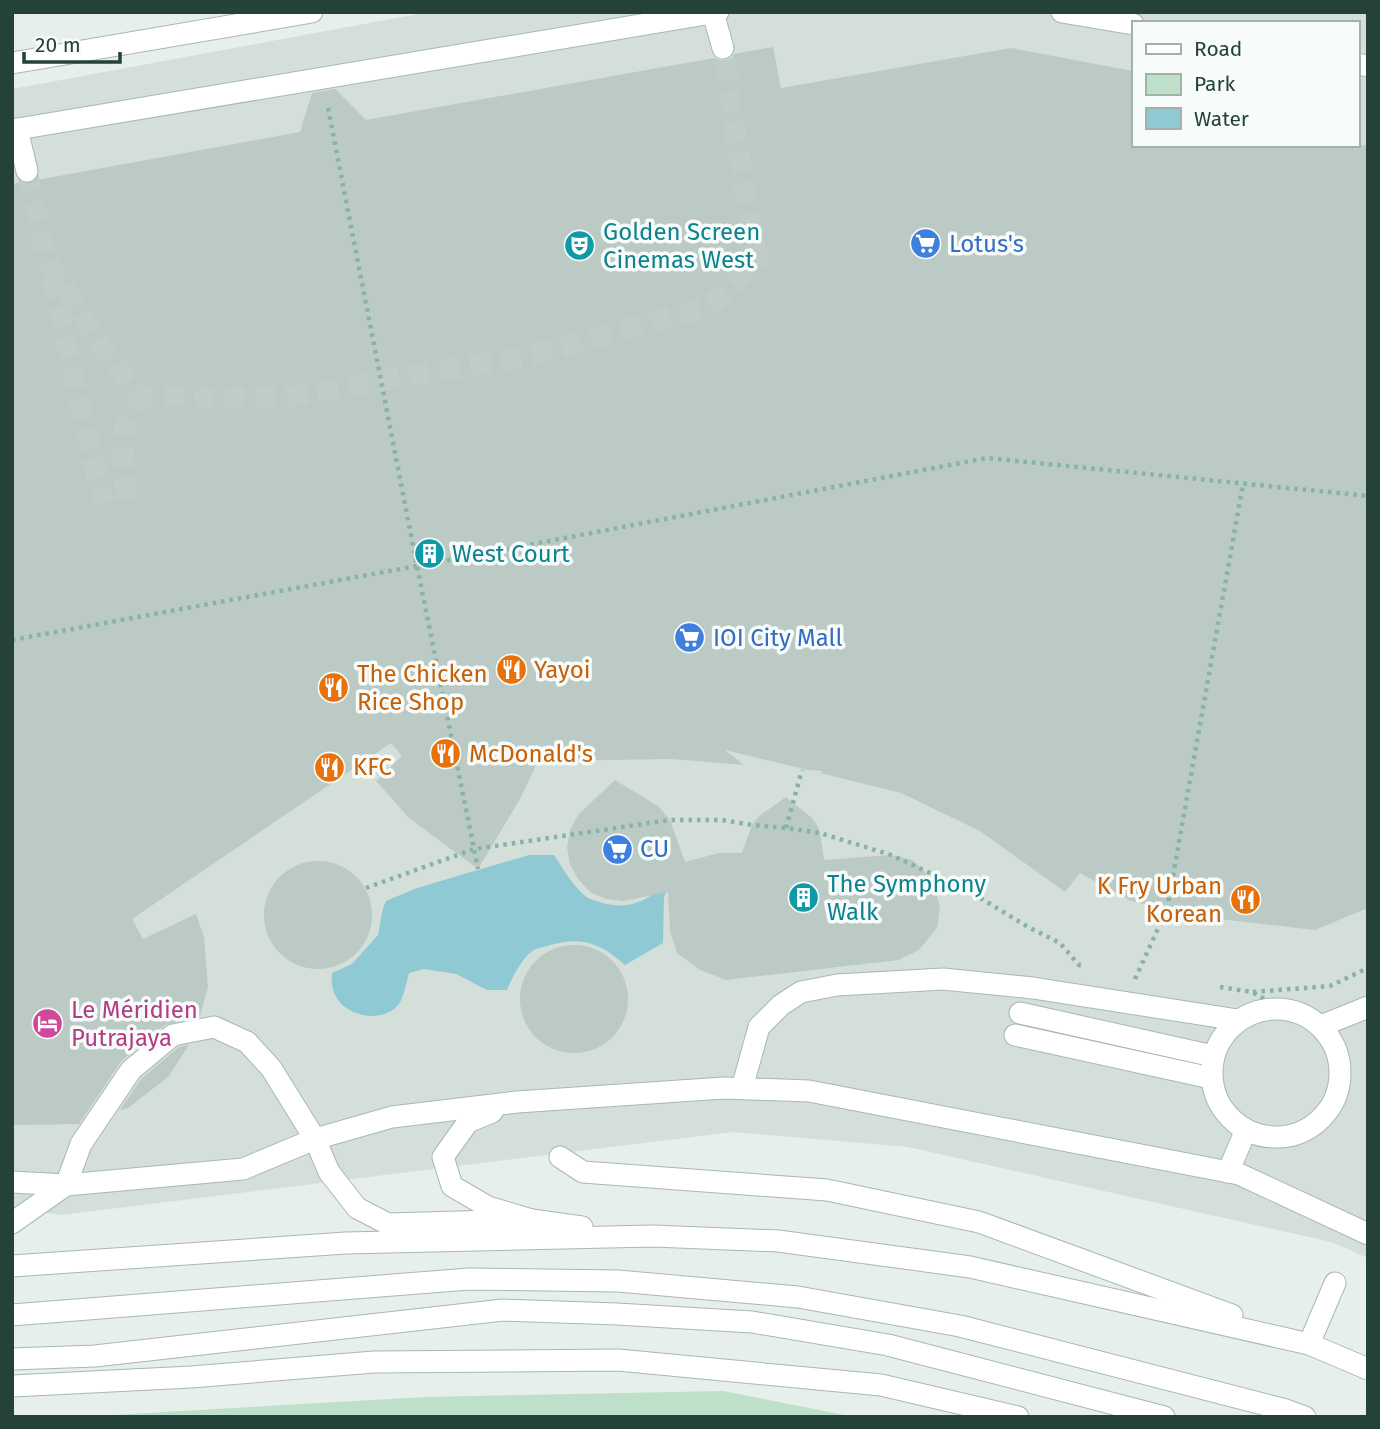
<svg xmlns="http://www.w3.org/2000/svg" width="1380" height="1429" viewBox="0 0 1380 1429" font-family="'Fira Sans',sans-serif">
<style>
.built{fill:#d4dfda;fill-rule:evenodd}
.green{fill:#bfe0c8}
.water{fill:#8ec9d4}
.building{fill:#bbcac4}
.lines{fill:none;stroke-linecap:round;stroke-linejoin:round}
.minor-tunnel{stroke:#bfccc8;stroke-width:21;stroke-dasharray:21 10;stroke-linecap:butt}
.minor-casing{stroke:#a8b8b2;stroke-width:23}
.path{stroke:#86b3a5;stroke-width:4.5;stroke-dasharray:3.5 5;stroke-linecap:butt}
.minor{stroke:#fff;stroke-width:21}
.labels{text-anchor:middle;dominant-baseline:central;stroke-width:7;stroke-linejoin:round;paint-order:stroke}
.culture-label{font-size:24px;fill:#0d838f;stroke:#f7fbf9;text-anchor:start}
.shop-label{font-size:24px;fill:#366cbe;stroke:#f7fbf9;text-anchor:start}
.food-label{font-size:24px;fill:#c56008;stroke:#f7fbf9;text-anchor:start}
.hotel-label{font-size:24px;fill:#b23c85;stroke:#f7fbf9;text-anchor:start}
</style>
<rect width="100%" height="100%" fill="#e6efeb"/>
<path class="built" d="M429,12H1368V1258L1331,1242L908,1147L733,1132L61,1215L12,1208V89ZM1133,23H1357V145H1133Z"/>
<polygon class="green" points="723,1391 855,1417 77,1417 426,1397"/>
<path class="water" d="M529,855H554C563,869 572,884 584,895C588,899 594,900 599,902C631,912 650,899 673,878L664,897L663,943L625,965C600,943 583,936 550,945C545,947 539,947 534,950C523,956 512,978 507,990H487L456,974L424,969L409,973C406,983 404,998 398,1005C383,1023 350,1017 338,1000C332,991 331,984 332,973L352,964L378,935L383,908L386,901L417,888Z"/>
<g class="building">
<polygon points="773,47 781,88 1011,48 1133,71 1133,145 1368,145 1368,908 1315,930 1201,917 1131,901 1080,873 1065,892 980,831 901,793 820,773 823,771 808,770 725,750 744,765 672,759 538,761 520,799 478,869 409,818 376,781 402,756 391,743 132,919 143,939 196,914 204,937 208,987 200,1016 165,1025 122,1060 79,1124 12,1125 12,184 21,182 29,184 37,180 300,132 312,93 335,89 366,120 714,58 719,60 726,61 732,58 734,54"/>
<polygon points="615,780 658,806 670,820 685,862 719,853 742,853 752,825 759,816 786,797 812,818 817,825 820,833 824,860 891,855 913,860 924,871 935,890 940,906 937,928 919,950 899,960 726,980 700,970 677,953 670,931 668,892 624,901 606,899 590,892 578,879 570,864 567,847 570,830 578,815"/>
<circle cx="318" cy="915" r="54"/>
<circle cx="574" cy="999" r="54"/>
<polygon points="189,1045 168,1077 128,1108 120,1110 141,1079 179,1047"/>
</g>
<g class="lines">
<g class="minor-tunnel">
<polyline points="27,171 47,261 105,352 140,396 287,397 529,356 710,306 758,261 736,137 723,48"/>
<polyline points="51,277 103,503"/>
<polyline points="126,499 123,469 124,429 140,396"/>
</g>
<defs>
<g id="minor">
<polyline points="1062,12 1133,24"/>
<polyline points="713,13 723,48"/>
<polyline points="12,63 312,12"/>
<polyline points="1357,64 1368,66"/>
<polyline points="17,129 27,171"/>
<polyline points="12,130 718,12"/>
<circle cx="1276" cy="1073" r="64"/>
<polyline points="1020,1013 1213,1056"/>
<polyline points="1321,1026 1368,1007"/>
<polyline points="1015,1035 1211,1078"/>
<polyline points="742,1088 759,1027 781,1005 801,992 837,985 943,979 1033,988 1238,1020"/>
<polyline points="492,1112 468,1122 443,1157 452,1186 488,1207 532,1220 582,1227"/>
<polyline points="560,1157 583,1172 827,1190 979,1222 1232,1315"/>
<polyline points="1228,1172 1246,1130"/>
<polyline points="12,1182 66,1185 243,1169 315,1139 392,1117 517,1102 724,1088 809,1091 1239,1174 1368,1234"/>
<polyline points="12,1223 66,1185 81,1144 131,1070 173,1035 214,1027 247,1042 271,1068 315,1139 329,1172 357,1208 388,1224 532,1220"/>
<polyline points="12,1266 346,1243 653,1236 778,1241 970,1267 1309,1344 1368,1369"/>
<polyline points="12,1315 469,1279 618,1281 798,1297 960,1326 1286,1410 1305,1417"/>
<polyline points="1309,1344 1335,1283"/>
<polyline points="12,1359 95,1356 503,1310 617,1314 752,1322 888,1345 1164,1417"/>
<polyline points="12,1386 191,1377 374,1362 618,1360 881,1385 1018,1417"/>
</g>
</defs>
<use href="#minor" class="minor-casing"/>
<g class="path">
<polyline points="328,108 417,566 478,869"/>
<polyline points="12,640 417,566 987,458 1368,496"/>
<polyline points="786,828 802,770"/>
<polyline points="366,888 474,849 670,820 722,820 752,825 786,828 820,833 891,855 969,891 1028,927 1060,943 1079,965 1083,966"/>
<polyline points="1135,979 1167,909 1243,484"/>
<polyline points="1220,987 1252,992 1281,1008"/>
<polyline points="1253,992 1330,986 1368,968"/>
</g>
<use href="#minor" class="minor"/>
</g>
<defs>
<symbol id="supermarket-disc" viewBox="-11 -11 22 22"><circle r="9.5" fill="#3f7fe0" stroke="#f7fbf9"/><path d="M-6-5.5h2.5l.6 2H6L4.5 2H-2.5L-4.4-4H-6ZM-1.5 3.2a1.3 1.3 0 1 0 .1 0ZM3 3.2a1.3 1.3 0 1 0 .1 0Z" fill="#fff"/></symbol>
<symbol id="theatre-disc" viewBox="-11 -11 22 22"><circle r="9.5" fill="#0f9aa8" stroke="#f7fbf9"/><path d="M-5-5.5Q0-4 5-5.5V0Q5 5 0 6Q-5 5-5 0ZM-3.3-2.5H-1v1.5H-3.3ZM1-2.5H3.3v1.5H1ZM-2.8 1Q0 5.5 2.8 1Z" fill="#fff"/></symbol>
<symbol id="building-disc" viewBox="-11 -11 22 22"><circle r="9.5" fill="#0f9aa8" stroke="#f7fbf9"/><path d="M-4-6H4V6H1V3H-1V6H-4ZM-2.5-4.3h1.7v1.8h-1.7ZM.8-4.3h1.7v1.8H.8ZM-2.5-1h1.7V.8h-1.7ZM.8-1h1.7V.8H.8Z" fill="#fff"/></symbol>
<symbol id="restaurant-disc" viewBox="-11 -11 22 22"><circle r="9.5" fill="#e8710a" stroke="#f7fbf9"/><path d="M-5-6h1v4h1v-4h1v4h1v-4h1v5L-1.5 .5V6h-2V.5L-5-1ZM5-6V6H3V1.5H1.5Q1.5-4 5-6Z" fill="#fff"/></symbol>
<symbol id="hotel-disc" viewBox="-11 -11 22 22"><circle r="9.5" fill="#d1479c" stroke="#f7fbf9"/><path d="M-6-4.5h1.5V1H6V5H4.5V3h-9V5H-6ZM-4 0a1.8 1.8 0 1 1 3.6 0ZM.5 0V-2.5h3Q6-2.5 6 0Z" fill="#fff"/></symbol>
</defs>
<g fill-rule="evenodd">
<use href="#supermarket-disc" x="908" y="226" width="35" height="35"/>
<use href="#theatre-disc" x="562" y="228" width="35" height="35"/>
<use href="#building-disc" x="412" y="536" width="35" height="35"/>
<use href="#supermarket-disc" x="672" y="620" width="35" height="35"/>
<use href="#restaurant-disc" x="494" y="652" width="35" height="35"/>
<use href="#restaurant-disc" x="316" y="670" width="35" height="35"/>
<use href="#restaurant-disc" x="428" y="736" width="35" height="35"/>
<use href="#restaurant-disc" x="312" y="750" width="35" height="35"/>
<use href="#supermarket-disc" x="600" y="832" width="35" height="35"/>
<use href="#building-disc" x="786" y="880" width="35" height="35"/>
<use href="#restaurant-disc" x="1228" y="882" width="35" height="35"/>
<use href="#hotel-disc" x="30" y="1006" width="35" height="35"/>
</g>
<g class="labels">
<g class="culture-label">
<text x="603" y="232">Golden Screen<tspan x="603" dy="28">Cinemas West</tspan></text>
<text x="452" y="554">West Court</text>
<text x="827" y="884">The Symphony<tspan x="827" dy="28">Walk</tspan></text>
</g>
<g class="shop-label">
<text x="949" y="244">Lotus's</text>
<text x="713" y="638">IOI City Mall</text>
<text x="640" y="849">CU</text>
</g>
<g class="food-label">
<text x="534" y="670">Yayoi</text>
<text x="357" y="674">The Chicken<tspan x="357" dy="28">Rice Shop</tspan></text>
<text x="469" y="754">McDonald's</text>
<text x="353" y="767">KFC</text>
<text x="1222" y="886" text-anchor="end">K Fry Urban<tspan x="1222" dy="28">Korean</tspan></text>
</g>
<g class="hotel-label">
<text x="71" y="1010">Le Méridien<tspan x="71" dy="28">Putrajaya</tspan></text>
</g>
</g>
<rect width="1380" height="1429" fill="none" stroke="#24423a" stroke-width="28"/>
<rect x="1132" y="21" width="228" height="126" fill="#f7fbf9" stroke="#a3b1ad" stroke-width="2"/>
<rect x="1146" y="44" width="35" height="10" fill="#ffffff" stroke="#a3b1ad" stroke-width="2"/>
<text x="1194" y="56" font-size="21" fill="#24423a">Road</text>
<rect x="1146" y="74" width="35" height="21" fill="#bfe0c8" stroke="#a3b1ad" stroke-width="2"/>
<text x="1194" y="91" font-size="21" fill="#24423a">Park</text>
<rect x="1146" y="108" width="35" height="21" fill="#8ec9d4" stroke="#a3b1ad" stroke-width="2"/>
<text x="1194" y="126" font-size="21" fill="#24423a">Water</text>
<path d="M24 52v10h96v-10" fill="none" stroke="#24423a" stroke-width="3.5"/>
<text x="35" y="52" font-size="21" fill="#24423a" stroke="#f7fbf9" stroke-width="5" paint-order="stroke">20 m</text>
</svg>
